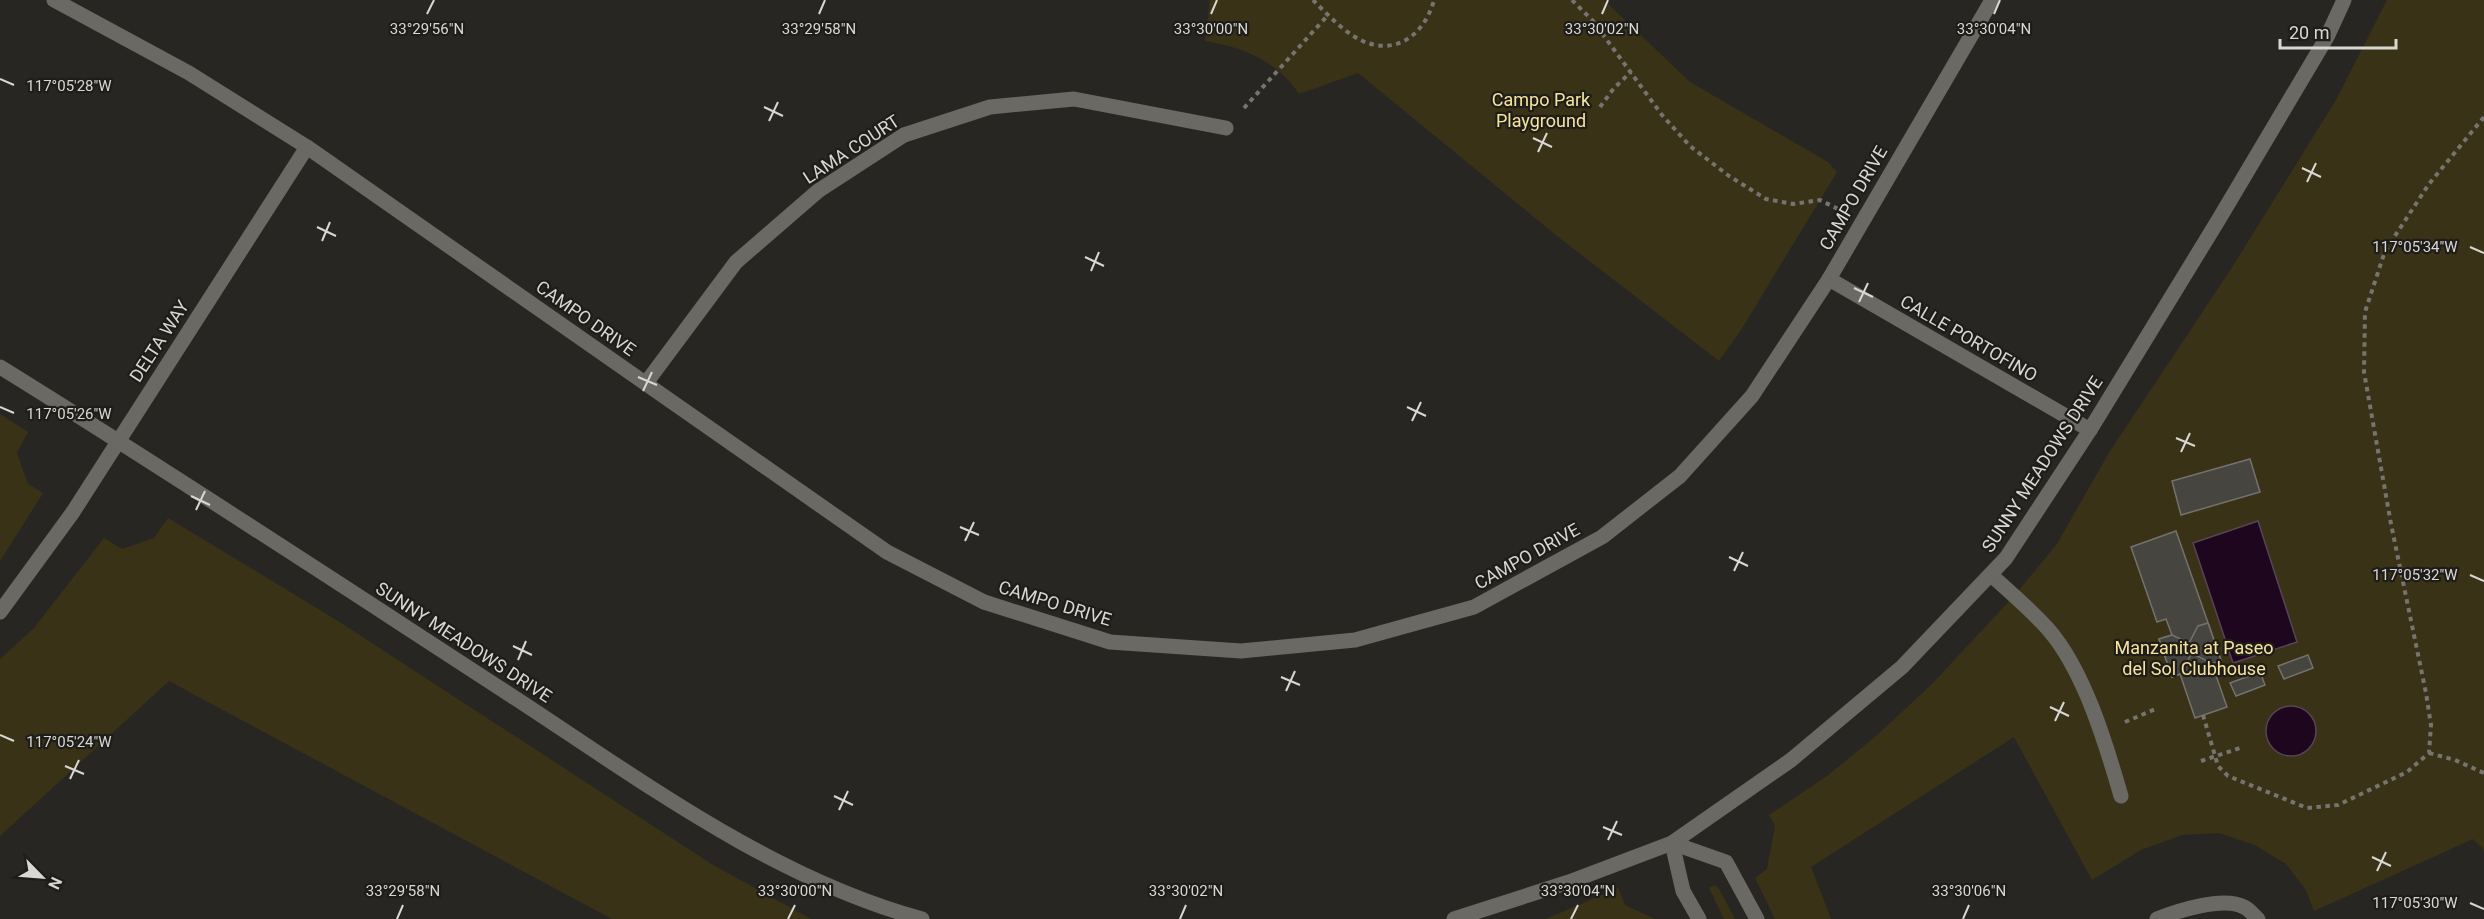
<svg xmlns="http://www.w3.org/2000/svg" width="2484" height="919" viewBox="0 0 2484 919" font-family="Roboto,sans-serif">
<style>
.green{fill:#3a3217}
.water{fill:#1f061f;stroke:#564555;stroke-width:1.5}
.building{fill:#464540;stroke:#74726d;stroke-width:1.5}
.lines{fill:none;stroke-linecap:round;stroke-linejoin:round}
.path{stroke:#757470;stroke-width:4;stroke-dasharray:4.5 4.5;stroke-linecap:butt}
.lane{stroke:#6a6963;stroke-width:15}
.street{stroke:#6a6963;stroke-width:15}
.secondary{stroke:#6a6963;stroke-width:15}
.ticks{fill:none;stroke:#d8d7d4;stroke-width:2}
.labels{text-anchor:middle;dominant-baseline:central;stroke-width:4.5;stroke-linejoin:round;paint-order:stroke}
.park-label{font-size:18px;fill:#f8e39d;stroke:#1e1d19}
.street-label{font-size:18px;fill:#d8d7d4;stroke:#1e1d19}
.ticks-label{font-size:15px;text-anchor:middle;fill:#d8d7d4;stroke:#1e1d19;stroke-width:4.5;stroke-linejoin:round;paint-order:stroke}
</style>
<rect width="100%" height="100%" fill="#282622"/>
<g class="green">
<path d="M1210,0H1604L1690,82L1828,162L1837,172L1741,330L1719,361L1557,236L1358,73L1299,94C1277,61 1243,47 1205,41Z"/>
<polygon points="2387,0 2484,0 2484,850 2473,839 2314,911 2306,890 2286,864 2255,845 2219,833 2182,835 2141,850 2092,880 2014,737 1811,867 1831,919 1775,919 1755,878 1767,869 1775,826 1769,815 1827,776 1876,736 1930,686 2014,596 2057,544 2110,451 2231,269 2336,100"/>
<polygon points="0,414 28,432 17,453 28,484 43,493 0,561"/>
<polygon points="168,518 338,621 713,865 811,919 612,919 169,681 0,836 0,659 34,628 104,538 122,549 154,538"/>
<polygon points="1715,885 1719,889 1735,919 1724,919 1709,888"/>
<polygon points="1618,888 1625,905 1655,919 1546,919"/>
</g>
<g class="water">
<polygon points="2258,521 2297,642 2233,663 2193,543"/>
<circle cx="2291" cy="731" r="25"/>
</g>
<g class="building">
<polygon points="2250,459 2260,492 2181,515 2172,481"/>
<polygon points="2176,531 2221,660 2212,664 2227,707 2195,718 2180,674 2172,677 2159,639 2172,635 2166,619 2157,622 2131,547"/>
<polygon points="2208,623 2221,660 2212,664 2192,653 2180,674 2172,677 2159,639 2172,635 2189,643 2198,626"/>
<polygon points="2308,655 2313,668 2284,679 2278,666"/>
<polygon points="2260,672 2265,685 2236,696 2230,683"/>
</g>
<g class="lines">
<g class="path">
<path d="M1313,0C1326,13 1340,28 1355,37C1392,59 1424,37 1434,0"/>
<polyline points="1572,0 1593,21 1662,115 1690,146 1729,176 1766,199 1793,204 1820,200 1838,209"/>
<polyline points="1600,107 1614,88 1631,72"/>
<polyline points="1244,108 1328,15"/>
<polyline points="2203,715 2218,766 2228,776 2307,808 2338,805 2407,772 2429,753 2431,725 2426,693 2391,524 2364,372 2365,312 2385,251 2429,184 2484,117"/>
<polyline points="2125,722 2158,708"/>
<polyline points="2429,753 2455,760 2484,773"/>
<polyline points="2201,761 2243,747"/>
</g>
<path class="lane" d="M1991,575C2010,592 2031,610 2048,629C2084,670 2106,744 2121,796"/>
<g class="street">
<polyline points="54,0 189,73 307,147 887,552 984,602 1110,642 1241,651 1355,640 1474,607 1602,537 1680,476 1752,396 1829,279 1992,0"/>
<polyline points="1829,279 2090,430"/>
<polyline points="646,383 736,262 818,191 904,135 990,107 1074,99 1226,128"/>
<polyline points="0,612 73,512 307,147"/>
<polyline points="1672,843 1726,862 1757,919"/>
<polyline points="1672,843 1683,891 1699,919"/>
<path d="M2157,919C2177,911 2223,896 2244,907C2249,909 2253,915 2258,919"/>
</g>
<g class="secondary">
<path d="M0,367C173,474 344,587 515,698C642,781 774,879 922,919"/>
<polyline points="1454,919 1569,882 1672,843 1791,760 1902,667 2006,558 2090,430 2219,219 2327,37 2344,0"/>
</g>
</g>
<path class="ticks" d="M427,14L434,0M819,14L825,0M1211,14L1217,0M1602,14L1608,0M1994,14L2000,0M0,79L14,85M764,107L783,116M769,121L778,102M1533,138L1552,147M1538,152L1547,133M2302,168L2321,177M2307,182L2316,163M317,227L336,236M322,241L330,222M2470,247L2484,253M1085,257L1104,266M1091,271L1099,252M1854,288L1873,297M1859,302L1868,283M638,377L657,385M643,391L652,372M0,407L14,413M1407,407L1426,416M1412,421L1421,402M2176,438L2195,446M2181,452L2190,433M191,496L210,505M196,510L205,491M960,527L979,535M965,541L974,522M1729,557L1748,566M1734,571L1743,552M2470,575L2484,581M513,646L532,655M518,660L526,641M1281,677L1300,685M1286,691L1295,671M2050,707L2069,716M2055,721L2064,702M0,735L14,741M65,766L84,774M70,779L79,760M834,796L853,805M839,810L848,791M1603,827L1622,835M1608,840L1617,821M2372,857L2391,866M2377,871L2386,852M2470,903L2484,909M397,919L403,905M788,919L795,905M1180,919L1186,905M1571,919L1578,905M1963,919L1969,905"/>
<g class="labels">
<g class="park-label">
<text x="1541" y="99">Campo Park<tspan x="1541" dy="21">Playground</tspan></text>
<text x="2194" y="647">Manzanita at Paseo<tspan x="2194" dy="21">del Sol Clubhouse</tspan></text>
</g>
<g class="street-label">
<text transform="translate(851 149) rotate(-33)">LAMA COURT</text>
<text transform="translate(1853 198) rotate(-60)">CAMPO DRIVE</text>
<text transform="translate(586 318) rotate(35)">CAMPO DRIVE</text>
<text transform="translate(1969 338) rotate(30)">CALLE PORTOFINO</text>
<text transform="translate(159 341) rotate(-57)">DELTA WAY</text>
<text transform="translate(2042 464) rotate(-57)">SUNNY MEADOWS DRIVE</text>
<text transform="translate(1527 556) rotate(-29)">CAMPO DRIVE</text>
<text transform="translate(1055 603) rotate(17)">CAMPO DRIVE</text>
<text transform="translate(464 642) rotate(33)">SUNNY MEADOWS DRIVE</text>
</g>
</g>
<g class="ticks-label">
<text x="427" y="34">33°29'56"N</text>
<text x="819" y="34">33°29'58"N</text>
<text x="1211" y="34">33°30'00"N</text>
<text x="1602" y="34">33°30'02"N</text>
<text x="1994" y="34">33°30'04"N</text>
<text x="69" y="91">117°05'28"W</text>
<text x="2415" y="252">117°05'34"W</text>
<text x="69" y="419">117°05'26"W</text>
<text x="2415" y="580">117°05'32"W</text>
<text x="69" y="747">117°05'24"W</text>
<text x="403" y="896">33°29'58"N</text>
<text x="795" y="896">33°30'00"N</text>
<text x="1186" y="896">33°30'02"N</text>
<text x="1578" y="896">33°30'04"N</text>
<text x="1969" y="896">33°30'06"N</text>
<text x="2415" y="908">117°05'30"W</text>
</g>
<g transform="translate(42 877) rotate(115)" stroke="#1e1d19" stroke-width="4.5" paint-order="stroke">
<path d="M0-4.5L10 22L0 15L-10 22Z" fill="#d8d7d4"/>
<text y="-9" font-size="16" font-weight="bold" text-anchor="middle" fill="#d8d7d4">N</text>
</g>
<path d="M2280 39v9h116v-9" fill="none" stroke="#d8d7d4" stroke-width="3"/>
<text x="2289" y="39" font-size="18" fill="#d8d7d4" stroke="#1e1d19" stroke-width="4.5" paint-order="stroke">20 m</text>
</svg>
